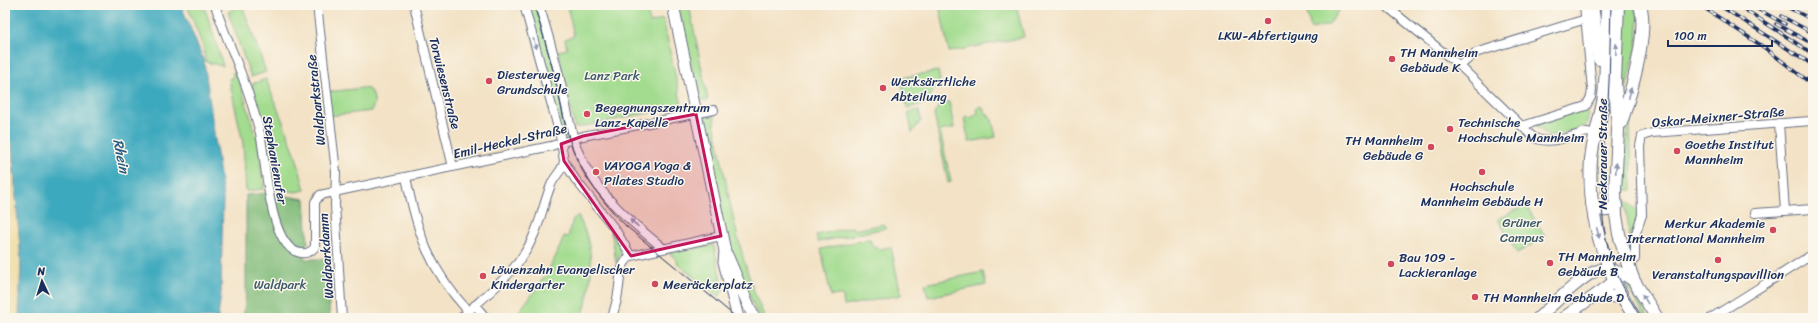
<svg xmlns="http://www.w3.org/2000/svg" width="1818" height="323" viewBox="0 0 1818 323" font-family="Sriracha,sans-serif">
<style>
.green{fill:#a3dc8f;stroke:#5f8676}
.forest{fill:#82bc7a;stroke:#4e766c}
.sand{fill:#eeda9e;stroke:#84847e}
.water{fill:#3ea9be;stroke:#2c6c8e}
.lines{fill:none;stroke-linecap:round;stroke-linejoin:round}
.street-casing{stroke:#676e82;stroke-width:10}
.secondary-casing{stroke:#676e82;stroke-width:13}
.primary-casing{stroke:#676e82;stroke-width:14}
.street{stroke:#fff;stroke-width:8}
.secondary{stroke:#fff;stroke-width:11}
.primary{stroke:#fff;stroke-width:12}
.tram{stroke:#1b2f5e;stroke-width:1}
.rail-casing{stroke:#1b2f5e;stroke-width:3.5}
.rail{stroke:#fbf7ec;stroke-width:2;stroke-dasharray:6;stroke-linecap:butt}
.oneway{fill:#8d97ae}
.marked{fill:#c2185b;fill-opacity:0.2;stroke:#c2185b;stroke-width:3;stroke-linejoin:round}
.poi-dot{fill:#d1495b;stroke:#fbf7ec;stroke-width:1.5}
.labels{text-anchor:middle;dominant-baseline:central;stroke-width:3;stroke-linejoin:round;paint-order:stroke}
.poi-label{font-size:13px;fill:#1b2f5e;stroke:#fbf7ec;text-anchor:start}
.park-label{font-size:13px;fill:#3d5a6a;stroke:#fbf7ec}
.street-label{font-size:13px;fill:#1b2f5e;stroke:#fbf7ec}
.water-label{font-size:14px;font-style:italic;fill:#275a80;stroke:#fbf7ec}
</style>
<rect width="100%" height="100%" fill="#fbf7ec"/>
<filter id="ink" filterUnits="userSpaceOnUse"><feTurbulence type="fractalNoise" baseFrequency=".025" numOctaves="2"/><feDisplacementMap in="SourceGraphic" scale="8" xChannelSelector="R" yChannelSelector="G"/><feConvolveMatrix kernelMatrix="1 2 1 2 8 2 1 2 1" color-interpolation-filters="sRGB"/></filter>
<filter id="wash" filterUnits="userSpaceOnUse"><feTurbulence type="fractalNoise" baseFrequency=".012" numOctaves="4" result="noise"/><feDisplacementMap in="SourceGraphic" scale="16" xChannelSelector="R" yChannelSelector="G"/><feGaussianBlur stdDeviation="0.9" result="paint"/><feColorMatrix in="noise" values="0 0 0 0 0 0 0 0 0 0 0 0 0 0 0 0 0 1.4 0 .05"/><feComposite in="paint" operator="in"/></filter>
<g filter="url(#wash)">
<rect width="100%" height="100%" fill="#f3e2c5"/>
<g class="green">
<polygon points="187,5 204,5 223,66 206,62 203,47"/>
<polygon points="231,5 242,5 266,72 251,77 228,12 233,10"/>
<polygon points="524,5 539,5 551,43 570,140 561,144"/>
<polygon points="567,5 646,5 650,23 663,19 682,106 575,128 558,51 567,49 565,39 574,36"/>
<polygon points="678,5 689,5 708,100 705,101 698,98"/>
<polygon points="939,5 1016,5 1024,37 949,52"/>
<polygon points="1305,5 1342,5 1329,25 1311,29"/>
<polygon points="1625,5 1634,5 1636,13 1639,13 1637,46 1623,100 1622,82"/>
<polygon points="236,71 258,141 264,189 246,191 243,143 229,79 233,77 233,72"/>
<polygon points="938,71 940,80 925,104 907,108 901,78"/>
<polygon points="266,79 295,153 305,190 296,192 274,188 266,138 252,84"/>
<path d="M363,88L368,89C375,94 376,104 371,111L329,116L327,92Z"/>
<polygon points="949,102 954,128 940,131 951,182 948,183 934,114 941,103"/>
<polygon points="981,106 992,120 996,137 969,142 964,118 966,116 971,118 978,113 977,108"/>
<polygon points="1582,109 1589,114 1586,126 1549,137 1536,125"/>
<polygon points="919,110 921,120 912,133 908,112"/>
<path d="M705,115L715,117L714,123C728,188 737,257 765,318H759L725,237L712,178Z"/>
<polygon points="1630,118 1632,190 1625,190 1626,139"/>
<polygon points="1601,122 1598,183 1597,183 1596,166"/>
<polygon points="1625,200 1638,211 1631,246"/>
<polygon points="1526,205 1545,237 1517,253 1498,219"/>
<path d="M578,216C596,248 593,283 582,318H527L519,311C538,288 554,265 564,236L568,237L573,219Z"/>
<polygon points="884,224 886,228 818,242 816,235 853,227 854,230"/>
<polygon points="611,229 625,249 620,253 616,263"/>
<polygon points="870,239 872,246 880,249 891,247 901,295 844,306 843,297 839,295 831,296 821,249"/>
<polygon points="714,245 723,290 719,297 678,264 676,259 669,253"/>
<polygon points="983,272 986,285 928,297 925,284"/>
<polygon points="1629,285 1649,318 1646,318 1644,315 1627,286"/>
</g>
<polygon class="forest" points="267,193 305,199 308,243 304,246 304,259 326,259 330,318 243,318 246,293 246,195"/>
<polygon class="sand" points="5,134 12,145 21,260 19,318 5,318"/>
<polygon class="water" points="5,5 181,5 204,61 223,197 221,293 218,318 19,318 21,260 12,145 5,134"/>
</g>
<g filter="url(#ink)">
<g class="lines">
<defs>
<g id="street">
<path d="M215,5C226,39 242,71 252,105C255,116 259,127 261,138C266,163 269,249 301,253C307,254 311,252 315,247V202L320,195L551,146L583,136L714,110"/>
<polyline points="317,5 336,172 335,205 342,318"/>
<polyline points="414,5 453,167"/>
<polyline points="524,5 560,135 564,161 575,179 615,229 631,256"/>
<path d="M539,5C548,34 557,63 563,93C569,118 573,145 586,168C604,200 635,225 663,248"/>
<path d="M1385,5L1460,66L1533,137C1548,146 1571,136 1587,132L1592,133"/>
<polyline points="1460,66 1475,53 1586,19"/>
<polyline points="1779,123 1785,211"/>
<polyline points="1522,126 1586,106 1591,97 1592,89 1584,5"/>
<path d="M406,177C417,233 429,268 468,311"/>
<polyline points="1755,213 1813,209"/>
<polyline points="1628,265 1635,259 1635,236 1642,215 1640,146 1642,136 1652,133 1811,121 1813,123"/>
<polyline points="475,305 486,318"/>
<path d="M461,318C487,294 519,271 533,237C541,220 544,202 551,185C554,176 563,171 564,161"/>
<path d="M612,318C614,310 617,302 618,293C621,278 618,266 631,256L721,236"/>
<polyline points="1711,318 1813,254"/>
</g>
<g id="secondary">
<polyline points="673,5 725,251 724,262 738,318"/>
<polyline points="727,255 754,318"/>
<polyline points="1594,297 1609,296 1622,298"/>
<path d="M1538,318C1552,306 1583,274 1599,270C1612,267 1624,274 1634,281"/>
<polyline points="1563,318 1607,287 1620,276"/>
</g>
<g id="primary">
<polyline points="1592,5 1599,59"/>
<path d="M1607,5C1606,35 1607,67 1604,96C1601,118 1593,138 1591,159C1587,216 1605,270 1635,318"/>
<polyline points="1618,5 1615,81 1618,130 1615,192 1616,215 1619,234 1628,265 1634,281 1657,318"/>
<path d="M1621,123C1630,96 1649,33 1640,5"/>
<path d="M1592,203C1600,211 1606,213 1616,206"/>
</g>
</defs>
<use href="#street" class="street-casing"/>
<use href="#secondary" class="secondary-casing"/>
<use href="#primary" class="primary-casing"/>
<use href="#street" class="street"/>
<use href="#secondary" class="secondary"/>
<use href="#primary" class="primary"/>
<g class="tram">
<path d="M534,5C541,29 549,53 555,78C559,95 562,112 566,129C577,167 598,198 626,226L737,318"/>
<path d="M1611,5C1610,37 1610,70 1608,102C1604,149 1596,201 1608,247C1614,273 1627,295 1641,318"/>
</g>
<defs>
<g id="rail">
<polyline points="1700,5 1765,48 1813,85"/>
<polyline points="1719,5 1813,65"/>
<polyline points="1738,5 1813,54"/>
<polyline points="1750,5 1785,24"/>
<polyline points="1783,5 1813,20"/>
<polyline points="1781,16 1813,33"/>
<polyline points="1776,24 1813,44"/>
</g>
</defs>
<use href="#rail" class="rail-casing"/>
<use href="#rail" class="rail"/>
</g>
<defs><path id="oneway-solid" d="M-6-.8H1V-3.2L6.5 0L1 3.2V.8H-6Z"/></defs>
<g class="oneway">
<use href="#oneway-solid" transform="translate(535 44) rotate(73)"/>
<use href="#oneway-solid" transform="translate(1616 49) rotate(-88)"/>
<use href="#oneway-solid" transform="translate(1630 93) rotate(-77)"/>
<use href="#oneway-solid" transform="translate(1616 168) rotate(-87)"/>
<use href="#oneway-solid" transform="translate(634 223) rotate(-139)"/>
<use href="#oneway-solid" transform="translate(1598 233) rotate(76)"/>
<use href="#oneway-solid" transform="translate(1645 299) rotate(-121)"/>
</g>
</g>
<path class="marked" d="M696,114L721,236L631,256L564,161L561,144L583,136Z"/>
<g class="poi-dot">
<circle cx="1268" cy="21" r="4"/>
<circle cx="1392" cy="59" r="4"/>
<circle cx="489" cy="81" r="4"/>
<circle cx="883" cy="88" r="4"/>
<circle cx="587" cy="114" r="4"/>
<circle cx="1450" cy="129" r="4"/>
<circle cx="1431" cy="147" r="4"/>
<circle cx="1677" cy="151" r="4"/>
<circle cx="596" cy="172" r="4"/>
<circle cx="1482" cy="172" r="4"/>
<circle cx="1773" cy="230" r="4"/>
<circle cx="1718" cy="260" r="4"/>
<circle cx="1550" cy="263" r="4"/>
<circle cx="1391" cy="264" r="4"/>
<circle cx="483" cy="276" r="4"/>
<circle cx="655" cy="284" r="4"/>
<circle cx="1475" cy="297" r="4"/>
</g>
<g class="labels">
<g class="poi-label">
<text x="1268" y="35" text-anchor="middle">LKW-Abfertigung</text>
<text x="1400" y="52">TH Mannheim<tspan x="1400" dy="15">Gebäude K</tspan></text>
<text x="497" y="74">Diesterweg<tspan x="497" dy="15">Grundschule</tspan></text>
<text x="891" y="81">Werksärztliche<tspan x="891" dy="15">Abteilung</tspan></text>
<text x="595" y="107">Begegnungszentrum<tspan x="595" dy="15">Lanz-Kapelle</tspan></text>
<text x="1458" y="122">Technische<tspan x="1458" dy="15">Hochschule Mannheim</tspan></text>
<text x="1423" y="140" text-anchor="end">TH Mannheim<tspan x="1423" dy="15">Gebäude G</tspan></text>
<text x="1685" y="144">Goethe Institut<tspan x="1685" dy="15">Mannheim</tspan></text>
<text x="604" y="165">VAYOGA Yoga &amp;<tspan x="604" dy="15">Pilates Studio</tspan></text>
<text x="1482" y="186" text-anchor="middle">Hochschule<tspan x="1482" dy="15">Mannheim Gebäude H</tspan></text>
<text x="1765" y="223" text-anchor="end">Merkur Akademie<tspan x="1765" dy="15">International Mannheim</tspan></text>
<text x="1558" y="256">TH Mannheim<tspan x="1558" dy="15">Gebäude B</tspan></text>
<text x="1399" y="257">Bau 109 -<tspan x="1399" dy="15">Lackieranlage</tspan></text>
<text x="491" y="269">Löwenzahn Evangelischer<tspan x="491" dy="15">Kindergarter</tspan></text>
<text x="1718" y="274" text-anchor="middle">Veranstaltungspavillion</text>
<text x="663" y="284">Meeräckerplatz</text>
<text x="1483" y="297">TH Mannheim Gebäude D</text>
</g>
<g class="park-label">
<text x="612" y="75">Lanz Park</text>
<text x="1522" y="222">Grüner<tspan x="1522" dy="15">Campus</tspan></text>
<text x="280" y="284">Waldpark</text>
</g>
<g class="street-label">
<text transform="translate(445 83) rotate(76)">Torwiesenstraße</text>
<text transform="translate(316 100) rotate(-96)">Waldparkstraße</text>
<text transform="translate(1718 117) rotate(-5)">Oskar-Meixner-Straße</text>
<text transform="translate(510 141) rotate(-13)">Emil-Heckel-Straße</text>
<text transform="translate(1602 154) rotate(-90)">Neckarauer Straße</text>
<text transform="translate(275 160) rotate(80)">Stephanienufer</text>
<text transform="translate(326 256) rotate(-94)">Waldparkdamm</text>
</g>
<g class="water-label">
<text transform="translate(121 156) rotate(79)">Rhein</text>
</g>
</g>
<rect width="1818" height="323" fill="none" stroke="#fbf7ec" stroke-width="20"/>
<g transform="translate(42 281) rotate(356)" stroke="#fbf7ec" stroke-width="3" paint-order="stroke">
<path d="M0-3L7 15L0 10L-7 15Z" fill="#1b2f5e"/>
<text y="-6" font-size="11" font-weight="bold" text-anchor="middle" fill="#1b2f5e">N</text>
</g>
<path d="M1668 40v6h104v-6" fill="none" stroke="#1b2f5e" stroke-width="2"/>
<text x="1674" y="40" font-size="12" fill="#1b2f5e" stroke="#fbf7ec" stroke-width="3" paint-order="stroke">100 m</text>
</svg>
